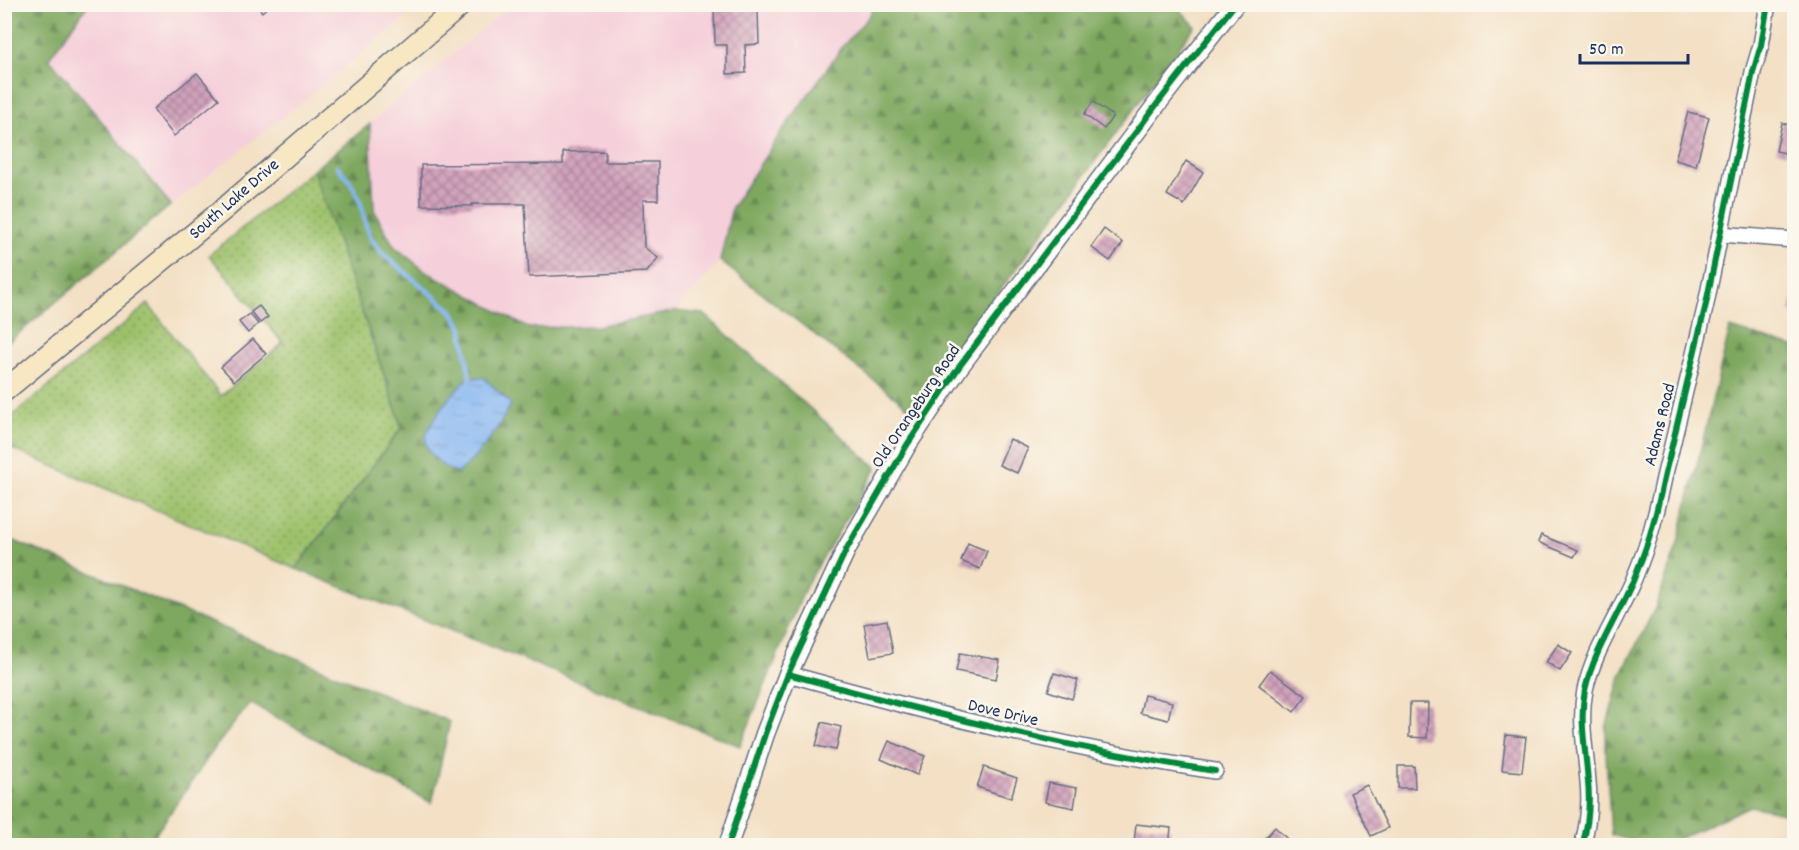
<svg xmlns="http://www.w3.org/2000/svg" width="1799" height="850" viewBox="0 0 1799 850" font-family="Dekko,sans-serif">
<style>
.built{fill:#f5cfda}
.grass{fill:url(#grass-dots);stroke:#5c7864;stroke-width:1.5}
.forest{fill:url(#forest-firs);stroke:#4c6b5e;stroke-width:1.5}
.water{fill:url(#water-ripples);stroke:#5173a8;stroke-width:1.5}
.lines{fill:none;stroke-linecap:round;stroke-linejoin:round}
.stream{stroke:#87b7f2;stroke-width:4.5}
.building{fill:url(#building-cross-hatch)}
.minor-casing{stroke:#676d82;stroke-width:18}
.tertiary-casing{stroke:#676d82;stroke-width:21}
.secondary-casing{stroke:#676d82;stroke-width:24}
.minor{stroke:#fff;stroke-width:15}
.tertiary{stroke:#fff;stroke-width:18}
.secondary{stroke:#f7e8c3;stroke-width:21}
.cycleway-casing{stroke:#fbf7ec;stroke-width:10}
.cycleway{stroke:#00873e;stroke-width:6}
.labels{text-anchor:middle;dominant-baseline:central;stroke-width:5;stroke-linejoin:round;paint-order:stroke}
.street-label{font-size:18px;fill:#1b2f5e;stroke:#fbf7ec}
</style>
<defs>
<pattern id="grass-dots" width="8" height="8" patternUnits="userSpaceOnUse" patternTransform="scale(1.5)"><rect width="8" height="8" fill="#9dc16b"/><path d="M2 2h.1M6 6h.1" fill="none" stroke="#7f9d5b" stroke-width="1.8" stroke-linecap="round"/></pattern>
<pattern id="forest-firs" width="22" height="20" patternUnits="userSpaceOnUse" patternTransform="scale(1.5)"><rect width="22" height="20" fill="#7ea75f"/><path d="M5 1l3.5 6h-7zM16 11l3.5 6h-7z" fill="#668852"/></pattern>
<pattern id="water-ripples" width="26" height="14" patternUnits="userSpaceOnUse" patternTransform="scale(1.5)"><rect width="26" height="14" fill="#87b7f2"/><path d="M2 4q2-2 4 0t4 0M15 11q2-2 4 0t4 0" fill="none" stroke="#6e95c7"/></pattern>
<pattern id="building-cross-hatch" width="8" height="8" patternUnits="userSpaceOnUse" patternTransform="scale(1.5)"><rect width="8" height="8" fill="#d1a3bb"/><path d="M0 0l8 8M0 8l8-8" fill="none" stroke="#a9859b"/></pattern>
</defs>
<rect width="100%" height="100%" fill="#fbf7ec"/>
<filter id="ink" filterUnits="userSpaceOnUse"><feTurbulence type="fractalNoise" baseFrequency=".0167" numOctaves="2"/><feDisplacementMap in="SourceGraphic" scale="12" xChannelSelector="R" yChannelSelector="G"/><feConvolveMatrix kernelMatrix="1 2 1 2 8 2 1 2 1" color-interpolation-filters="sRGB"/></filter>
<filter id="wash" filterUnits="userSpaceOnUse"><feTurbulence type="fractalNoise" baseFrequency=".008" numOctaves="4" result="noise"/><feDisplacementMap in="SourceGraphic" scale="24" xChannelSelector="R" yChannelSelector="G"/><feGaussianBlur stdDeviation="1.35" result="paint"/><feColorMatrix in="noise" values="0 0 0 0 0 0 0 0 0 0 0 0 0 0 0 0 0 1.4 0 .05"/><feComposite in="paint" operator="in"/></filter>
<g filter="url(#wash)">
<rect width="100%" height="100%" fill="#f3e0c5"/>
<g class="built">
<polygon points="88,5 420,5 303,101 171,205 49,57"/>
<polygon points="514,5 873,5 870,15 843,46 780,134 732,207 720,261 676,311 597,326 527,328 425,270 394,246 374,210 370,124 504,11"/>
</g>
<polygon class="grass" points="313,170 402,427 296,569 5,446 5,422 148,304 221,396 283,343 209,255"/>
<g class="forest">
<polygon points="5,4 88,5 49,58 171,205 5,345"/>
<polygon points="873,5 1176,5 1195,26 912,410 720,261 732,207 780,134 843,46 870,15"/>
<polygon points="370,124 374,210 394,246 424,270 528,328 597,326 676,311 704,314 877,468 807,584 740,746 296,569 402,427 313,170"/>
<polygon points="1730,328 1794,347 1794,815 1750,806 1664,845 1648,845 1611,835 1606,755 1606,728 1620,677 1656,606 1678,543"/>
<polygon points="5,537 450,722 432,803 250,703 217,745 148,845 5,845"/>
</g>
<path class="water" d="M470,378H484L511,404C499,428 479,456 458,473C445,470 423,452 426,437C428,424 458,384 470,378Z"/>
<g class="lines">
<polyline class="stream" points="337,166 350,181 360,200 366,226 371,239 383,254 452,311 462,328 470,378"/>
</g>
<g id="blocks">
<g class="building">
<polygon points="256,4 271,4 262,12"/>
<polygon points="758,10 759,44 745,45 746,73 727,74 727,45 715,45 714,11"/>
<polygon points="197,73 219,99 174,136 153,109"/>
<polygon points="1093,102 1113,116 1104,129 1084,114"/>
<polygon points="1688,112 1709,117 1696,166 1675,160"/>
<polygon points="1782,123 1794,126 1794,155 1776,151"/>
<polygon points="605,151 605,162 658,162 658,200 643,200 644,247 658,258 647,272 529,277 525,204 472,204 472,206 421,205 421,165 563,164 563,152"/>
<polygon points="1186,161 1203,172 1184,205 1167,195"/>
<polygon points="1104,229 1123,243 1110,261 1091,247"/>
<polygon points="1794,295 1794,313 1790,312"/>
<polygon points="259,306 268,317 260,323 251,312"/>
<polygon points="250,314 258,324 248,333 239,322"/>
<polygon points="253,339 266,354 234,381 221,367"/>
<polygon points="1010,439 1028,448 1017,473 999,465"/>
<polygon points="1541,535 1578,550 1574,557 1538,542"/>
<polygon points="968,543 987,551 980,569 961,561"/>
<polygon points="887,620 893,653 870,657 864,624"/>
<polygon points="1558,644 1572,653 1560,671 1546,662"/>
<polygon points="960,653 1000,660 996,679 956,671"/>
<polygon points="1270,670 1306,696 1294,712 1259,685"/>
<polygon points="1054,673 1078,680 1072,699 1048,691"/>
<polygon points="1144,695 1172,702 1168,720 1140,713"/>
<polygon points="1410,703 1428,703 1427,738 1409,737"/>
<polygon points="822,722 841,727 836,750 816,746"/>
<polygon points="1506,735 1526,737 1522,772 1502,770"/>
<polygon points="889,741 925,756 917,775 881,759"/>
<polygon points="1398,766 1414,766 1415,788 1398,788"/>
<polygon points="984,767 1017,778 1011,798 977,787"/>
<polygon points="1049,783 1077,788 1074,808 1045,802"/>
<polygon points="1367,785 1388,828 1371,836 1350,793"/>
<polygon points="1136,824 1171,828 1169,846 1134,843"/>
<polygon points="1275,827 1288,840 1283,846 1258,846"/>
<polygon points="468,840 478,843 478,846 466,846"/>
</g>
</g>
</g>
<g filter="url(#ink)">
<use href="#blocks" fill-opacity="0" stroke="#676d82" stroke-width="1.5"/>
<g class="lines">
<defs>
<g id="minor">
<polyline points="1720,234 1794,240"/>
<path d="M788,674C929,713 1070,749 1215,771"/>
<path d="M1582,846C1588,826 1590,802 1588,782C1586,751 1579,721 1585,690C1594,651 1617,618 1633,581C1641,562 1649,541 1654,520C1660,500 1663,479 1669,458L1706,304L1753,72L1761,45L1768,4"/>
</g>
<polyline id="tertiary" points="728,846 765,734 788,674 847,548 907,445 959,367 1157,104 1235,4"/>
<polyline id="secondary" points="4,391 224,209 462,4"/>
</defs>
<use href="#minor" class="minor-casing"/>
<use href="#tertiary" class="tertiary-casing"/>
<use href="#secondary" class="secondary-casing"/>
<use href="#minor" class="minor"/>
<use href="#tertiary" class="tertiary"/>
<use href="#secondary" class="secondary"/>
<defs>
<g id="cycleway">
<path d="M788,674C929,713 1070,749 1215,771"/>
<polyline points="728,846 765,734 788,674 847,548 907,445 959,367 1157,104 1235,4"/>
<path d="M1582,846C1588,826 1590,802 1588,782C1586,751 1579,721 1585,690C1594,651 1617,618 1633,581C1641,562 1649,541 1654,520C1660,500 1663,479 1669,458L1706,304L1753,72L1761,45L1768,4"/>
</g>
</defs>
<use href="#cycleway" class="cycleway-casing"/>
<use href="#cycleway" class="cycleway"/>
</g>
</g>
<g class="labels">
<g class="street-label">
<text transform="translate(235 200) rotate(-41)">South Lake Drive</text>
<text transform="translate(917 407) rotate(-56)">Old Orangeburg Road</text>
<text transform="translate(1661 425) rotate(-76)">Adams Road</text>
<text transform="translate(1003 714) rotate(13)">Dove Drive</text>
</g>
</g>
<rect width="1799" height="850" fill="none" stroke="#fbf7ec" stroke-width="24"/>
<path d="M1580 54v9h108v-9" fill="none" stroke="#1b2f5e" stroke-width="3"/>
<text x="1589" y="54" font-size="18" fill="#1b2f5e" stroke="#fbf7ec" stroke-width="4.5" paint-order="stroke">50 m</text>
</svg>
